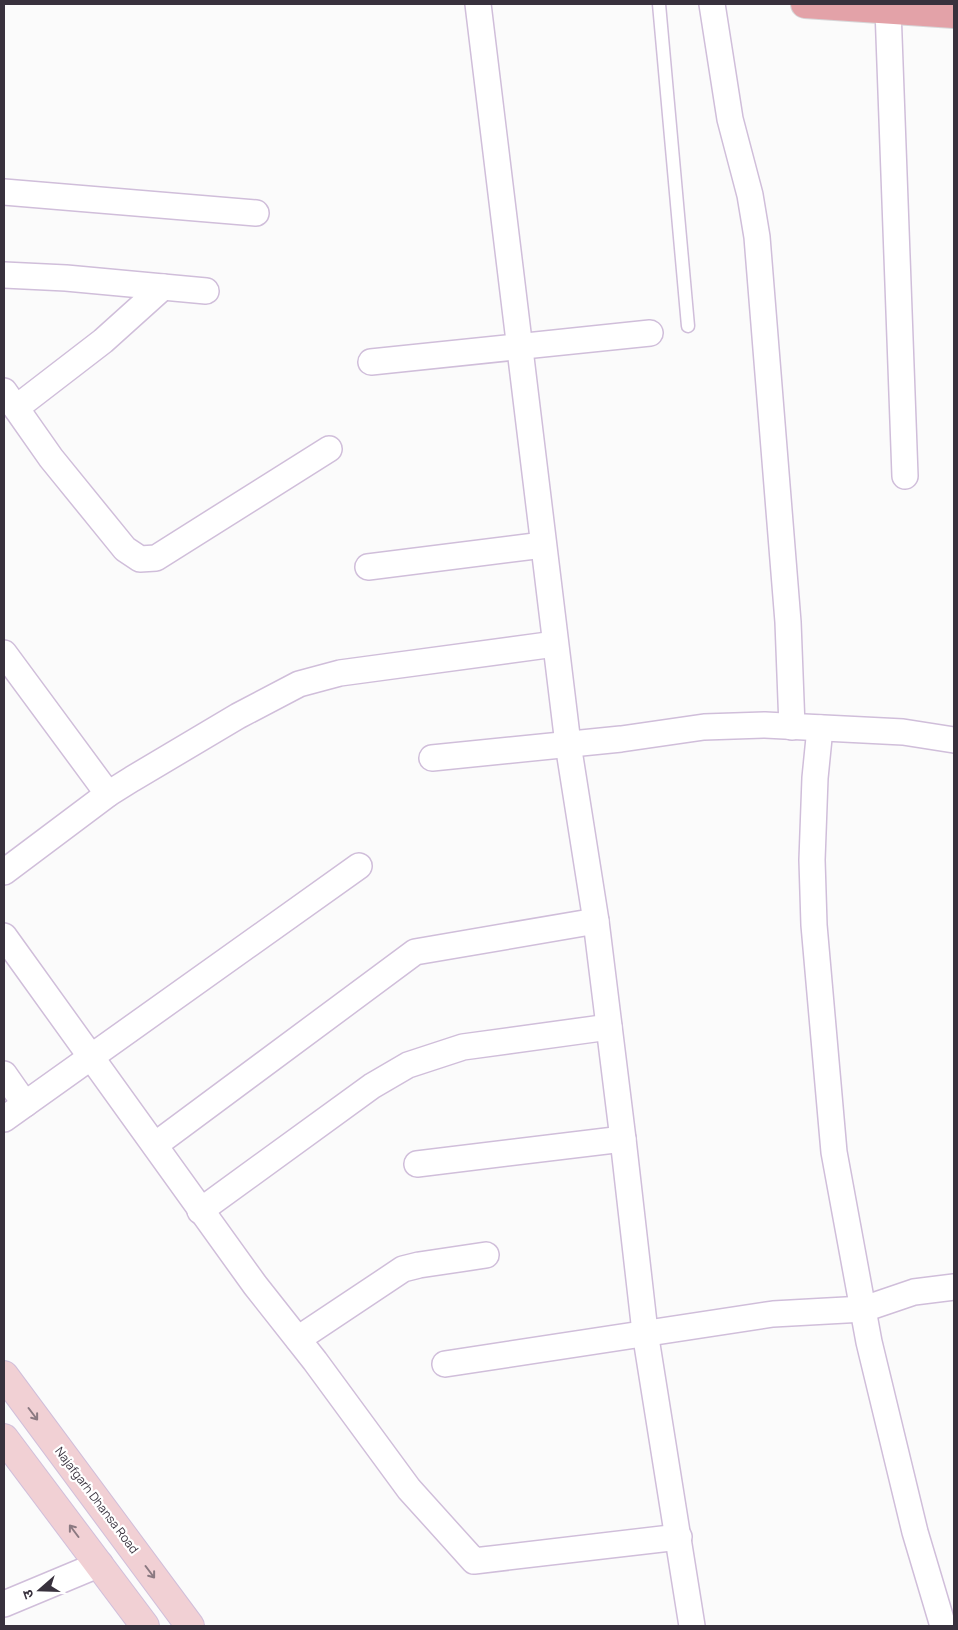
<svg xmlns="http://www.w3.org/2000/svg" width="958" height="1630" viewBox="0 0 958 1630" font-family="Manrope,'Noto Sans Devanagari',sans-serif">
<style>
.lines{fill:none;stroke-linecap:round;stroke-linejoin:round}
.lane-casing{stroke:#d0beda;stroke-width:15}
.street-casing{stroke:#d0beda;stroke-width:28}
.secondary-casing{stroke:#d0beda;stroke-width:30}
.primary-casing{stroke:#d7d6d8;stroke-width:30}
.lane{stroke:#fff;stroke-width:12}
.street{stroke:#fff;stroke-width:25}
.secondary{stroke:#f1d0d4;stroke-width:28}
.primary{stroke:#e3a2a8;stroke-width:28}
.oneway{stroke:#8b7981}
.labels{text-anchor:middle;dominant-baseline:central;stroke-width:4.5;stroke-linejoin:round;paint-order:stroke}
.street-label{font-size:12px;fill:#38313d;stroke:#fff}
</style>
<rect width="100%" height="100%" fill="#fbfbfb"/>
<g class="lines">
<defs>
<polyline id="lane" points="659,4 688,326"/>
<g id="street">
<polyline points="478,4 568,744 596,921 623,1139 645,1332 692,1626"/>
<polyline points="712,4 730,119 750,195 757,237 788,622 792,727"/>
<polyline points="888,9 905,476"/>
<polyline points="4,192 256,213"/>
<polyline points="4,275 66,278 206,291"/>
<polyline points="371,362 650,333"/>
<polyline points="4,391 51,458 125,549 140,559 156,558 329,449"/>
<polyline points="16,408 103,341 163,287"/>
<polyline points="368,567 543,545"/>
<polyline points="4,653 108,794"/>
<polyline points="820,728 815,778 812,860 814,925 834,1152 869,1342 915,1532 943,1626"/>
<polyline points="432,758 621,739 704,727 765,725 903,732 954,740"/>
<polyline points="4,872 108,794 132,779 238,716 299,684 340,673 555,644"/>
<polyline points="4,936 255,1285 315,1361 409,1489 474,1561 679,1537"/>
<polyline points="4,1074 25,1104"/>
<polyline points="4,1119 359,866"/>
<polyline points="155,1145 415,952 596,921"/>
<polyline points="417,1164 623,1139"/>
<polyline points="200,1211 372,1086 408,1065 463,1047 609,1027"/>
<polyline points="298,1339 403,1269 419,1265 486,1255"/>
<polyline points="445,1364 773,1314 864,1309 914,1292 954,1287"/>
<polyline points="4,1604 100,1564"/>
</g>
<g id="secondary">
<polyline points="4,1375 190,1626"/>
<polyline points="4,1438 145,1626"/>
</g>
<polyline id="primary" points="805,4 954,14"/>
</defs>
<use href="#lane" class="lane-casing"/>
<use href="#street" class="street-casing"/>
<use href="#secondary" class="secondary-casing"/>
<use href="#primary" class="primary-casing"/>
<use href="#lane" class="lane"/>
<use href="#street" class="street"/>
<use href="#secondary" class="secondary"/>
<use href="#primary" class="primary"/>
</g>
<defs><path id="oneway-shaft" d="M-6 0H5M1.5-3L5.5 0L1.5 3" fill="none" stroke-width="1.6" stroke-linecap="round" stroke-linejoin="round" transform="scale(1.25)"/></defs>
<g class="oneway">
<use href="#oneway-shaft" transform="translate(33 1414) rotate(53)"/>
<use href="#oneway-shaft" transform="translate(74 1531) rotate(-127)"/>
<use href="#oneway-shaft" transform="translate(150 1572) rotate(53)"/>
</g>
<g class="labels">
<g class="street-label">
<text transform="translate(97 1500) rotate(53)">Najafgarh Dhansa Road</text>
</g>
</g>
<rect width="958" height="1630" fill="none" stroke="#38313d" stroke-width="10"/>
<g transform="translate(40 1590) rotate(250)" stroke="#ffffff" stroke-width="4" paint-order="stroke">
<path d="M0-4L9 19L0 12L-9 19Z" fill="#38313d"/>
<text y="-8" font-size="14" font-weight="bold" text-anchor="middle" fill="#38313d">उ</text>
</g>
</svg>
